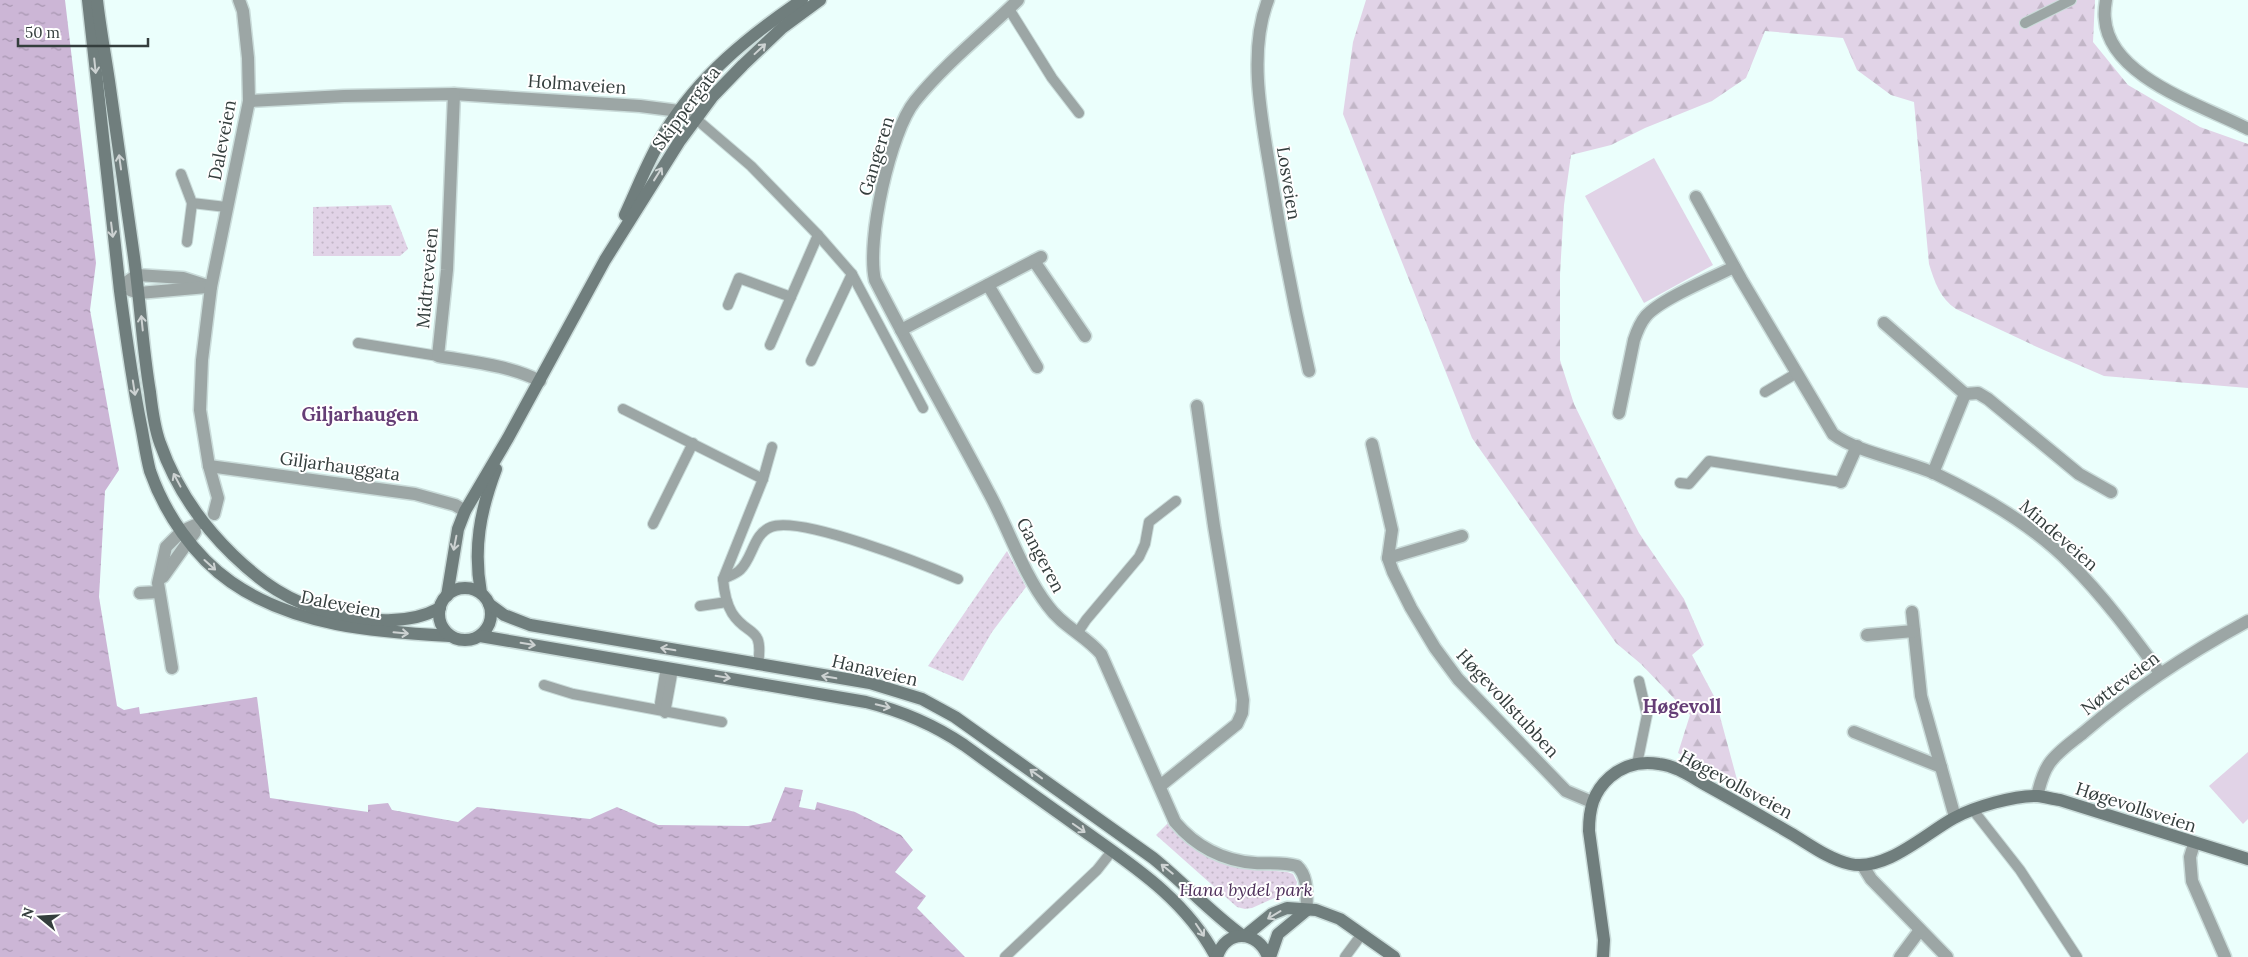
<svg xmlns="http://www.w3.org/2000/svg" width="2248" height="957" viewBox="0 0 2248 957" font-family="Lora,serif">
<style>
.forest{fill:url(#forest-firs)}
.park{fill:url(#park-dots)}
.garden{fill:#e1d3e7}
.water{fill:url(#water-ripples)}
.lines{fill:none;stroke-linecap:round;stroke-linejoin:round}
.lane-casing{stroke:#cadcda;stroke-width:12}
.street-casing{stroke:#cadcda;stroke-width:15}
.secondary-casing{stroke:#cadcda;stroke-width:15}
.lane{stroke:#9ca6a5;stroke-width:10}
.street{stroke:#9ca6a5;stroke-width:12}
.secondary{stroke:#707e7d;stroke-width:12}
.oneway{stroke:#cdd2d2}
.labels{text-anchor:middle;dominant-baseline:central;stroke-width:4;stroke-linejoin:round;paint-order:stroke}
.street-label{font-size:18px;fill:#343e3d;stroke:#fff}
.park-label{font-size:18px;font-style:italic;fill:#4d2f5a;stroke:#fff}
.neighbourhood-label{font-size:19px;font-weight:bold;fill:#653e76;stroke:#fff}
</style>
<defs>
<pattern id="forest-firs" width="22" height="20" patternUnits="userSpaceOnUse" patternTransform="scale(1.25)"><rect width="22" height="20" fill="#e1d3e7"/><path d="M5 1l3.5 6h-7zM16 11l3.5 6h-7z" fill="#c2b6c7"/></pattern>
<pattern id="park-dots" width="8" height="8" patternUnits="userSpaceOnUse" patternTransform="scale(1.25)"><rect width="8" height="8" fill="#e1d3e7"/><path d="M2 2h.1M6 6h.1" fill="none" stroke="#c2b6c7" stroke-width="1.8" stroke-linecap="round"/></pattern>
<pattern id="water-ripples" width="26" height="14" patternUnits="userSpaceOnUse" patternTransform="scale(1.25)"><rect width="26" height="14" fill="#ccb6d6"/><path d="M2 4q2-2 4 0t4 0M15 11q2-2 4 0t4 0" fill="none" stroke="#a695af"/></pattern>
</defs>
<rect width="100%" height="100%" fill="#ebfffc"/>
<path class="forest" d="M1366,0H2095L2093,42L2128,85L2200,127L2248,144V388L2104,376L2037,347L1956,309C1940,298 1935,283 1929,264L1914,102L1891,95L1857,70L1843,38L1765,31L1746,78L1712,101L1645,128L1611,145L1571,155L1564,205L1560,274V360L1574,404L1601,459L1639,533L1684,599L1704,645L1692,655L1715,698L1739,787L1678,753L1690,715L1641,664L1616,643L1472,438L1343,114L1353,42Z"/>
<g class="park">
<polygon points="391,205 408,249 400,256 313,256 313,207"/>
<polygon points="1007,551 1026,587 992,632 963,681 928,666"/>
<path d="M1168,823C1209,868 1230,867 1287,872L1293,874L1297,882L1295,892L1292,890L1252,908L1245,909L1237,907L1156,835Z"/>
</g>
<g class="garden">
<polygon points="1654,158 1713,265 1644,303 1585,196"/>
<polygon points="2248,752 2248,819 2243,824 2209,786"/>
</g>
<polygon class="water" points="0,0 65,0 96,263 90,310 119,470 105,491 99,597 117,706 124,710 139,707 140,714 257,697 270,798 368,812 368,805 388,803 392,810 458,822 477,807 590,819 617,807 658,825 748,826 771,822 785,787 803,790 799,807 815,810 817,802 855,812 901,835 913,850 895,872 926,896 917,908 965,957 0,957"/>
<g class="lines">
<defs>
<g id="lane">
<polyline points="1009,9 1052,78 1079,113"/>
<polyline points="2025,23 2071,0"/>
<polyline points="695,118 751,166 818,235 852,274 923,408"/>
<polyline points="181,174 192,203 226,207"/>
<polyline points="187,242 192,203"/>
<polyline points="728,305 739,278 791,297"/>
<polyline points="358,343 438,356"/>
<polyline points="770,345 818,235"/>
<polyline points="811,361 852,274"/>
<polyline points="1765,392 1797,373"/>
<polyline points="623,409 763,479"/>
<polyline points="1680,483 1689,484 1709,461 1841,482"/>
<polyline points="653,524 693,443"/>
<path d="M723,579C729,576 736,574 740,570C753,558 753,534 771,527C800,515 925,565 958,579"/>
<polyline points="700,606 727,602"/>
<polyline points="1078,632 1086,620 1139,557 1145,544 1149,522 1176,501"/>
<path d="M758,665C764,624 748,638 732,613C726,603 724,591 723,579L763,479L772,447"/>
<polyline points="544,685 573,694 722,722"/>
<polyline points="660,703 666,667"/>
<polyline points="665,713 673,669"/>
<polyline points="1637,764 1647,715 1639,681"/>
<polyline points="1973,810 2020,870 2077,957"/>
<polyline points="1005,957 1097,870 1112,851"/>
<polyline points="1345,957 1362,934"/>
</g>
<g id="street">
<path d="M1018,0C984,33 945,64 915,101C890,132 866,241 875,280C911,351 951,421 988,491C1009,529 1022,572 1048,606C1062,626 1086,636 1101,654L1175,822C1195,846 1223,861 1255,863C1268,864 1283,862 1297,866C1309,877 1306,895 1307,910"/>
<path d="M1268,0C1246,56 1264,130 1273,188C1283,249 1295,310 1309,371"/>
<path d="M2106,0C2105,6 2104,13 2105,19C2109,78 2205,106 2248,129"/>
<polyline points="454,94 640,106 679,111 695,118"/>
<path d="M249,101L344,96L454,94L447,270L438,356C472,362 508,365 540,381"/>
<path d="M1696,197L1741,279L1833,434C1858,453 1906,460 1936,474C1984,497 2033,525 2071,564C2104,597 2132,635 2160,673"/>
<polyline points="1034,261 1085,336"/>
<polyline points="988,285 1037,367"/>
<polyline points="120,287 137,275 183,278 211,287"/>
<polyline points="130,290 139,293 207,287"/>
<polyline points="1884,323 1965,394 1978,393 1988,399 2079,474 2111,492"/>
<polyline points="901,330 1041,257"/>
<path d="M1619,413L1634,340C1637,331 1640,323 1646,316C1661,299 1712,278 1734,267"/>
<polyline points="1372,444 1392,530 1388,558 1393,572 1411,608 1435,648 1458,679 1566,791 1592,802"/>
<polyline points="209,466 415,494 455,505 465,511"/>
<polyline points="1933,473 1965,394"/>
<polyline points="1841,482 1857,446"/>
<polyline points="214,514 218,498 209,466 200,410 202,360 211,287 249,101 248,58 243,11 239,0"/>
<polyline points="1388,558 1462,536"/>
<polyline points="163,577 195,532"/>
<polyline points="140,593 159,592"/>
<polyline points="1912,612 1921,696 1955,817"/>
<polyline points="1867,635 1914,631"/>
<polyline points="172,668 158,583 166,547 182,531 202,522"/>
<polyline points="1854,732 1941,767"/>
<polyline points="1160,786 1237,724 1242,713 1243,700 1214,526 1197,406"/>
<path d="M2037,796C2040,785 2042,774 2049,764C2057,752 2072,742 2083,733C2134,689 2189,653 2248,621"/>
<polyline points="2194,844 2190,857 2192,881 2225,957"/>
<polyline points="1863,866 1871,879 1947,957"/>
<polyline points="1900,957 1920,930"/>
</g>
<g id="secondary">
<path d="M88,0C98,97 109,194 120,291C126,336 132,381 141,425C144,440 146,456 150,471C165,514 194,556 231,582C294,626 376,632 450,636"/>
<path d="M97,0C100,27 105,54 109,81C117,137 125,194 133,250C140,297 142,345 150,392C152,409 154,427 160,443C175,486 201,524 233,555C261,582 290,603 329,612C366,620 405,627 440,608"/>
<path d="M625,215C638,187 649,158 665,132C699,76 749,36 802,0"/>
<circle cx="465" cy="614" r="26"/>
<path d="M481,593C473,549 480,511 496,469"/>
<polyline points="447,596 458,529 465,511 508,438 605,260 679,142 713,96 743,65 782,28 820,0"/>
<path d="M489,604L504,615L530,625L870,683L922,699L955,717L1153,858C1184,883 1211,913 1243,936"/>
<path d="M480,636L866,702C902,711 933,724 964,745C1000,771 1036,797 1073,823C1127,862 1184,896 1216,957"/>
<polyline points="1245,936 1272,914 1287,908 1316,910 1340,919 1394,957"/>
<path d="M1217,957C1226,928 1258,930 1268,957"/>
<polyline points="1270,957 1278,934 1307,910"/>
<path d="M1603,957L1604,940L1589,831C1589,809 1593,792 1610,777C1624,765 1641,761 1659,764C1676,766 1690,776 1704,784C1733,800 1761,816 1790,833C1809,844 1828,859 1850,864C1885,872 1925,834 1954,818C1974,807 2015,795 2038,796C2045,797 2053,799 2060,800L2248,859"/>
</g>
</defs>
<use href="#lane" class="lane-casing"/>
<use href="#street" class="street-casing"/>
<use href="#secondary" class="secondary-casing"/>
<use href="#lane" class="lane"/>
<use href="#street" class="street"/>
<use href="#secondary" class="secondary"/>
</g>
<defs><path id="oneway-shaft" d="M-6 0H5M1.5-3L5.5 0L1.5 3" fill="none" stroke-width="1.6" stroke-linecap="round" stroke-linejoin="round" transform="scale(1.25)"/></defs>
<g class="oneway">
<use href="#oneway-shaft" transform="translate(760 49) rotate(-43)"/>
<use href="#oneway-shaft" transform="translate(95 66) rotate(84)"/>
<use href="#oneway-shaft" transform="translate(120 162) rotate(-98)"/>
<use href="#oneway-shaft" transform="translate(658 174) rotate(-58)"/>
<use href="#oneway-shaft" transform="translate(112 230) rotate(83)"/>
<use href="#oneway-shaft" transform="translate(142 323) rotate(-96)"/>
<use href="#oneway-shaft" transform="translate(134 388) rotate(81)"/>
<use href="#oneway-shaft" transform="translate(177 480) rotate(-118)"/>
<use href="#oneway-shaft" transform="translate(455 543) rotate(101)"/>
<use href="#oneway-shaft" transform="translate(210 565) rotate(42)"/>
<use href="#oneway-shaft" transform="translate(401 633) rotate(5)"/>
<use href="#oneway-shaft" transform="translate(528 644) rotate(9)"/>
<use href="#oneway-shaft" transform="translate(668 649) rotate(-170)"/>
<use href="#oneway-shaft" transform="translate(723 677) rotate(9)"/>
<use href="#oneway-shaft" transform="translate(829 677) rotate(-170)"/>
<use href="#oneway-shaft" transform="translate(883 706) rotate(14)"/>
<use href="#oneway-shaft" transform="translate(1036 774) rotate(-144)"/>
<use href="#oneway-shaft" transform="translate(1079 828) rotate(35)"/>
<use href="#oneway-shaft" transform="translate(1167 869) rotate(-141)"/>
<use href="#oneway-shaft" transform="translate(1274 915) rotate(149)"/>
<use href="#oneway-shaft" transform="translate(1200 930) rotate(56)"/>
</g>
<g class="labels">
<g class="street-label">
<text transform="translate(577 84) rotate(4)">Holmaveien</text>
<text transform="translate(686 108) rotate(-53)">Skippergata</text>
<text transform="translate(222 140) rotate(-79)">Daleveien</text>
<text transform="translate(876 156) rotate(-73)">Gangeren</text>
<text transform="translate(1289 183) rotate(81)">Losveien</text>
<text transform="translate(427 278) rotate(-85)">Midtreveien</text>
<text transform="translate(340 466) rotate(8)">Giljarhauggata</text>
<text transform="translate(2059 535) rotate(41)">Mindeveien</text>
<text transform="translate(1041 555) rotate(62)">Gangeren</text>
<text transform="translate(341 604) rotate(11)">Daleveien</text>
<text transform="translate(875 670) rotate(13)">Hanaveien</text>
<text transform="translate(2120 683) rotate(-37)">Nøtteveien</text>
<text transform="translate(1508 703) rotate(47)">Høgevollstubben</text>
<text transform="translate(1736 784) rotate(28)">Høgevollsveien</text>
<text transform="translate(2136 807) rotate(18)">Høgevollsveien</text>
</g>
<g class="park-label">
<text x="1246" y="889">Hana bydel park</text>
</g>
<g class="neighbourhood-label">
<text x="360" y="414">Giljarhaugen</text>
<text x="1682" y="706">Høgevoll</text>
</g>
</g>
<g transform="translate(40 917) rotate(288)" stroke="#ffffff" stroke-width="4" paint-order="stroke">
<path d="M0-4L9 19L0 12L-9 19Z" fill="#343e3d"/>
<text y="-8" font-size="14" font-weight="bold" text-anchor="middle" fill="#343e3d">N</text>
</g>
<path d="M18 38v8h130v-8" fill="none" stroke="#343e3d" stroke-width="2.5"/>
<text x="25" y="38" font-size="15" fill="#343e3d" stroke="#ffffff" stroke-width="4" paint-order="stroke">50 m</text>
</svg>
